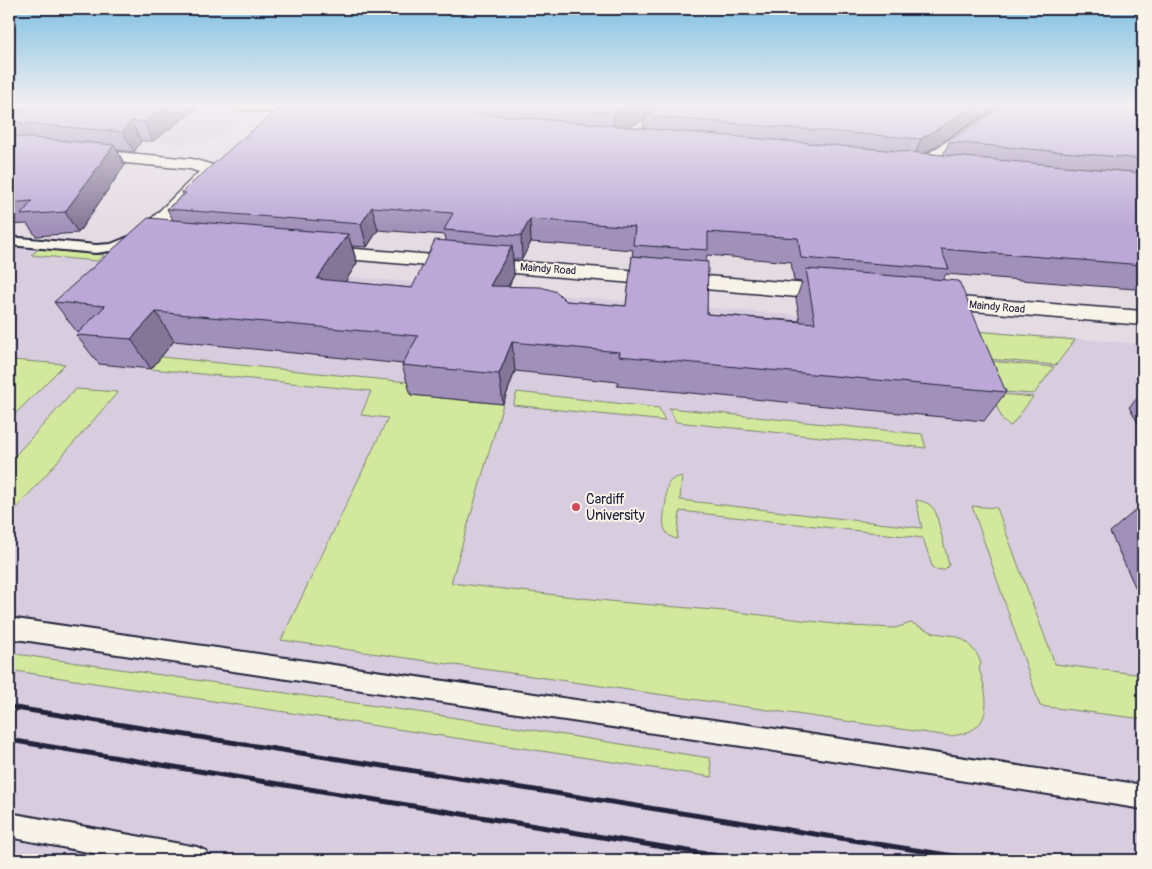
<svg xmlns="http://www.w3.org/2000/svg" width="1152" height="869" viewBox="0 0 1152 869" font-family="Pangolin,sans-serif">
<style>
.built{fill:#d8ccdf}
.green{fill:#d2e89c;stroke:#7a856c}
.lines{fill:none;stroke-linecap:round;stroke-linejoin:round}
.lane-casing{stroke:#22223b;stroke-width:4}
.street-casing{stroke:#22223b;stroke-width:3}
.lane{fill:#f7f3e8;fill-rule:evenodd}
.street{fill:#f7f3e8;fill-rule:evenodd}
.rail{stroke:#22223b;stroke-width:5}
.wall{fill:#a190b9;stroke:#22223b;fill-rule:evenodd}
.shaded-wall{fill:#837696;stroke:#22223b}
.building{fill:#bba8d7;stroke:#22223b}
.poi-dot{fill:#d1495b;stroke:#f7f3e8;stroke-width:2}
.labels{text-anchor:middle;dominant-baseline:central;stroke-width:4;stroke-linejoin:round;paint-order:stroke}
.far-street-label{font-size:11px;fill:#22223b;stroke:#f7f3e8}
.poi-label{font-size:14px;fill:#22223b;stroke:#f7f3e8;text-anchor:start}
</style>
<rect width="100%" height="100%" fill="#e5dce3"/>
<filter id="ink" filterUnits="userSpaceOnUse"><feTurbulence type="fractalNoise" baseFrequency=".02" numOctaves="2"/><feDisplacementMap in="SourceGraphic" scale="10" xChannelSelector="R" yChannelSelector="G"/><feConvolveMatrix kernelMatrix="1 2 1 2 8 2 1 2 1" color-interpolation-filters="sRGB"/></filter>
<g filter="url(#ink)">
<g class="built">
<polygon points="164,106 211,106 255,111 224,134 209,141 185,144 35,133"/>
<polygon points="9,247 615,300 1143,344 1143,860 9,860"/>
</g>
<g class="green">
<polygon points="39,249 104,255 97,261 31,255"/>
<polygon points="965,330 1075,340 1056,365 977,358"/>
<path d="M161,357L417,383L411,395L503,404L451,583L618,602L737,612L850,626L895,628L911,623L934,633L956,636L967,642L977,654L981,663L979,669C990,701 993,733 949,736L281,640L388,418L361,415L371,391L151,369Z"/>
<polygon points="11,360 65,364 9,420 9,361"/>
<polygon points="978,360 1054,367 1034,394 990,391"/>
<polygon points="76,389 118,392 9,517 9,462"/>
<polygon points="517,392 659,408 665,421 513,405"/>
<polygon points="991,393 1033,397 1011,426 1003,421"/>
<polygon points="669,408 922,434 926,448 676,422"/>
<path d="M682,476L680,500L922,528L916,500C926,502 931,503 936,513L949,565L944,570L933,569L923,538L680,511L677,539C658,535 664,515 666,501C666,496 666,489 668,484C671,479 676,478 682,476Z"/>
<polygon points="972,506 997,508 1055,664 1143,675 1143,719 1040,706"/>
<polygon points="9,653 431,714 710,758 712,777 9,670"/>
</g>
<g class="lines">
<defs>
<g id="lane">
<path d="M236,106C249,106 282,103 292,110L287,113L240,109Z"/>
<polygon points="138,233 144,237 142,240 117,250 96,253 9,245 9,237 96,245 111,244"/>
<polygon points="9,618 762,727 1143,785 1143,809 762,749 9,638"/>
<polygon points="9,813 197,847 206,851 210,860 130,860 9,837"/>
</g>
<g id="street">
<polygon points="1001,106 1019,106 924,172 918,173 912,172 909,168 912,164"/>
<path d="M9,142L192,159L213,165L217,173L212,181L162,230L177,235L180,239L177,243C165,246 149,243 141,232L147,223L199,172L190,169L9,152Z"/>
<polygon points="317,246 835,286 843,288 846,293 843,298 835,300 310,256 307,252 310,248"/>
<polygon points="933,295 1143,311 1143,325 925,307 922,302 925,297"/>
</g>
</defs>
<use href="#lane" class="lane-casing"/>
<use href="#street" class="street-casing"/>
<use href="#lane" class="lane"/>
<use href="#street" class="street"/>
<g class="rail">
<polyline points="9,707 979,860"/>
<polyline points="9,740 743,860"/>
</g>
</g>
<g class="wall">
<polygon points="9,106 200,106 153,141 141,141 134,152 117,150 125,165 78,233 36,236 27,224 9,225 9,136 14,136 9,128"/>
<path d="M283,106H998L924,153L943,155L949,142L1143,106V277L1134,289L946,274L943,280L1006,392L984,421L617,386L618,382L515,371L503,404L411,395L402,365L403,364L174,341L151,369L99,364L76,335L79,332H77L54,302L173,220L167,209L183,195L182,192ZM644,120V128L629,127L633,125ZM378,230L445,235L446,241L412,288L345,282L357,263L352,246L367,247ZM531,242L633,250L626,306L566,301L509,286L514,275L513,259H522ZM707,255L791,262L794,281L802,282L796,299L800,321L707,314L706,261Z"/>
<polygon points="1143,392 1143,432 1129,407"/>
<polygon points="1143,504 1143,604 1110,532"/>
</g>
<g class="shaded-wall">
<polygon points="9,106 44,106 9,122"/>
<polygon points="166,106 200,106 153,141 144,122"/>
<polygon points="630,106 675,106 645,116 644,120 613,134 614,113"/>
<polygon points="975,106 998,106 913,161 921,139"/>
<polygon points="131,121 141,141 134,152 123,132"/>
<polygon points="114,145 125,165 78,233 65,212"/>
<polygon points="372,207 378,230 367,247 361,224"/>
<polygon points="530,219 531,242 522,259 521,236"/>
<polygon points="348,234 357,263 328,309 317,279"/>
<polygon points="512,246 514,275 493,315 490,286"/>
<polygon points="156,312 174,341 151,369 131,339"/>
<polygon points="512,342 515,371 503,404 499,374"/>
</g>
<g class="building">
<polygon points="30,106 166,106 144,122 131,121 123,132 9,122 9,119"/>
<polygon points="283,106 394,106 1143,173 1143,265 941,249 949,269 801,258 798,238 708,232 708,250 633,245 635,227 530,219 521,236 444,230 453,213 372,207 361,224 167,209 186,193 182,192 237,143"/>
<polygon points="538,106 630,106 614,113"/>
<polygon points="666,106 975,106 921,139 645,116"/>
<polygon points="1002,106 1143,106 1143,159 949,142"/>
<polygon points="9,136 114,145 65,212 21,215 32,201 9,203"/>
<polygon points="148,218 348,234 317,279 412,288 435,240 512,246 490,286 541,287 557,292 566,301 626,306 632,256 708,262 707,314 815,323 806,269 959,281 1006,392 619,356 620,352 512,342 499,374 402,365 418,336 156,312 131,339 76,335 105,306 54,302"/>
</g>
</g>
<linearGradient id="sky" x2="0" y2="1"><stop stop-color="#7fc0e3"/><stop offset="0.46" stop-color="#f3eff2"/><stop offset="1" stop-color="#f3eff2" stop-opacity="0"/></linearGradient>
<rect width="1152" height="228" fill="url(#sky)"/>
<circle class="poi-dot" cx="576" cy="507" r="5"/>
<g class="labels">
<g class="far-street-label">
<text transform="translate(548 269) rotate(4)">Maindy Road</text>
<text transform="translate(997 307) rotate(5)">Maindy Road</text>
</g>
<g class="poi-label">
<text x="586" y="499">Cardiff<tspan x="586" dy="16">University</tspan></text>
</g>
</g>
<rect width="1152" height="869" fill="none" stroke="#f7f3e8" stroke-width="30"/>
<rect x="15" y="15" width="1122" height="839" fill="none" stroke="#22223b" stroke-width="2" filter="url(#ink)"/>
</svg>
